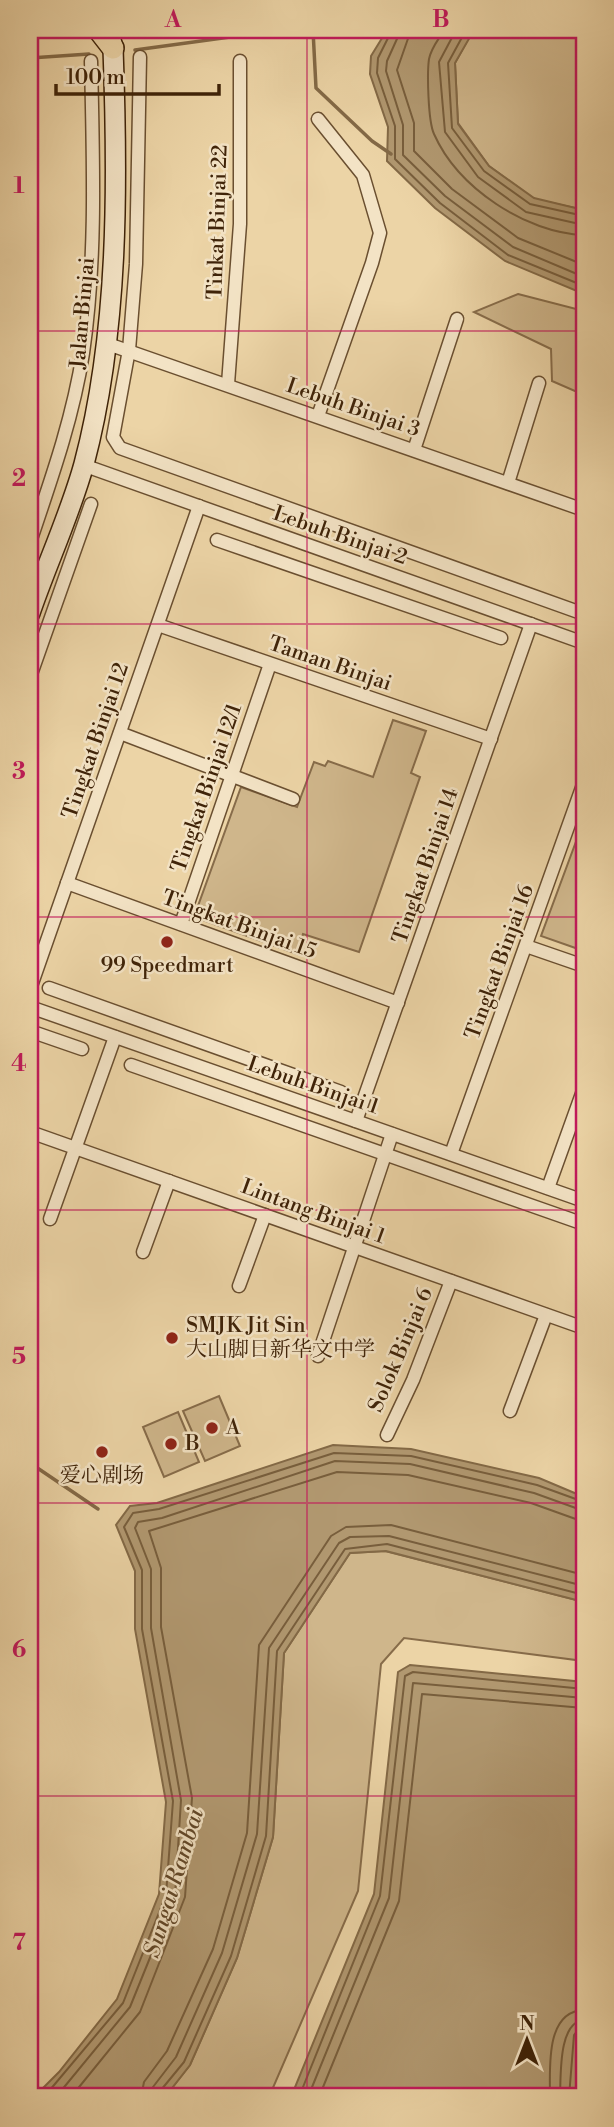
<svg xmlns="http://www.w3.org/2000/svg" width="614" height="2127" viewBox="0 0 614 2127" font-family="'Libre Bodoni','Noto Serif SC',serif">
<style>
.green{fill:#cfb68b;stroke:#876c4a;stroke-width:2}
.water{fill:#b19870;stroke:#836946;stroke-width:2}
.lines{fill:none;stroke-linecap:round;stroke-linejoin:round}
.shore{stroke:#785e3c;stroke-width:2}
.stream{stroke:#836946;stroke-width:3.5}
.street-casing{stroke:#6a4f30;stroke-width:15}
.secondary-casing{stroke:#3f2308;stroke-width:22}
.primary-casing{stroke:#3f2308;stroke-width:24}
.street{stroke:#f3e3c5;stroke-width:12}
.secondary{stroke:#f3e3c5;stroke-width:19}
.primary{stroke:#ecd4a6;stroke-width:21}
.grid{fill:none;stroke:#c2185b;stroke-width:2;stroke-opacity:0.55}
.poi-dot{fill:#8f2418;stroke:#f3e3c5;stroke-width:2.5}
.labels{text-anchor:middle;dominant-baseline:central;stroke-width:5;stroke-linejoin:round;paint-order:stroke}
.street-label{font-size:21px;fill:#3f2308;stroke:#f3e3c5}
.poi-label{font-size:21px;fill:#3f2308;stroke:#f3e3c5;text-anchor:start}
.water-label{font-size:23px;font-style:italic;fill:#614627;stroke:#f3e3c5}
.neatline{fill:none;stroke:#c2185b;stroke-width:2.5}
.grid-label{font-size:23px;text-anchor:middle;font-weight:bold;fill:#c2185b}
</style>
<rect width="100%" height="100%" fill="#ecd4a6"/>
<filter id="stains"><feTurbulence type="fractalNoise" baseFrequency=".00286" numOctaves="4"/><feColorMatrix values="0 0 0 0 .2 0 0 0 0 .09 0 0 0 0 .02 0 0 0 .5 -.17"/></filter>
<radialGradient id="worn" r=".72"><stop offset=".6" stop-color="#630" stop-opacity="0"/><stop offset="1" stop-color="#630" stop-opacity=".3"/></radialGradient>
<g class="green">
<polygon points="473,30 584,30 584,210 534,199 489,166 458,123 455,63"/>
<polygon points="518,294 584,311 584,395 552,381 551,349 474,312"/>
<polygon points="393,720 426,731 411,773 420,777 359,952 303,934 297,954 194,917 241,787 297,807 314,762 325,766 328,761 373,777"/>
<polygon points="584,820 584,951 541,936"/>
<polygon points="219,1396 240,1446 205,1461 183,1411"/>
<polygon points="178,1412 199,1462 164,1477 143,1427"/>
<polygon points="385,1551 584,1602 584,1661 404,1638 381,1664 358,1891 269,2097 165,2097 190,2065 237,1958 273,1837 284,1653 350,1553"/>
</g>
<g class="water">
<polygon points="387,30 474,30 455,63 458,124 489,166 534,198 584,210 584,294 505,261 435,208 387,161 388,127 370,74 371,56"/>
<polygon points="333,1445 411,1449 539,1478 584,1497 584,1602 386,1551 350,1553 284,1653 273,1837 237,1958 190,2065 165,2097 34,2097 59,2072 117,1999 159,1894 166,1802 135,1629 135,1571 116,1525 130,1506 157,1503"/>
<polygon points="410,1665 584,1682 584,1997 576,2097 291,2097 374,1894 398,1672"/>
</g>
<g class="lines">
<g class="shore">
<polyline points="392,30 378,58 377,73 395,126 395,159 440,203 508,255 584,286"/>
<polyline points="401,30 387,61 386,71 403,125 403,155 445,196 513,247 584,277"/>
<polyline points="411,30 397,70 414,123 414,151 452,189 518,238 584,265"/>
<path d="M444,30C439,39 431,48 429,59C427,73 428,121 434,134C458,188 526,233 584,235"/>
<polyline points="456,30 439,62 445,132 478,177 526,212 584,225"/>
<polyline points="466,30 448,63 452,128 484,171 530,204 584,216"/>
<polyline points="44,2097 123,2003 166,1895 173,1801 142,1629 142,1570 124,1527 133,1513 159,1509 334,1453 411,1456 537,1485 584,1502"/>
<polyline points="56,2097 130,2007 175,1896 181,1800 151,1628 151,1569 135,1528 138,1522 162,1518 335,1461 410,1464 534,1493 584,1511"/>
<polyline points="71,2097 140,2012 185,1897 192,1798 161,1627 161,1568 149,1531 337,1472 408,1475 531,1503 584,1522"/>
<polyline points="141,2097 144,2082 167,2051 213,1949 247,1833 259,1645 331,1536 346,1527 391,1525 584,1575"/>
<polyline points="151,2097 153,2087 176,2057 222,1953 257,1834 269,1648 339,1543 350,1537 389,1536 584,1586"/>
<polyline points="160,2097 161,2090 184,2062 231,1956 266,1836 277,1651 345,1549 387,1544 584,1595"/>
<polyline points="299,2097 380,1896 405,1676 413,1672 584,1689"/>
<polyline points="308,2097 389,1898 413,1683 584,1698"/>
<polyline points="319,2097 399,1901 422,1694 584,1708"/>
<path d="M550,2097C550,2069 545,2011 584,2010"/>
<path d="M560,2097C561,2076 558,2022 584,2020"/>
<polyline points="569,2097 574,2035 578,2030 584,2029"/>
</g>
<g class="stream">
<polyline points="135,50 260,33 313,30 316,88 372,141 391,154"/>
<polyline points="30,58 89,54"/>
<polyline points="30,1463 98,1509"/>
</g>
<defs>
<g id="street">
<polyline points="140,57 136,264 129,350 113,437 120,448 584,614"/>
<polyline points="318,119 363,175 380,233 372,263 318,416"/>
<polyline points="108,344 584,510"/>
<polyline points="228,384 240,224 240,61"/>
<polyline points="414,450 457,319"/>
<polyline points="83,465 584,643"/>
<polyline points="508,483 539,383"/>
<polyline points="217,540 501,638"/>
<path d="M30,542C51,480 73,418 83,353C97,256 93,158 91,61"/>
<polyline points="158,625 491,739"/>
<polyline points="30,677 91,504"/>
<polyline points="120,733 293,799"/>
<polyline points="67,883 398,1003"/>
<polyline points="181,924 270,664"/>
<polyline points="526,946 584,966"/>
<polyline points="49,988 341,1092"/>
<polyline points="30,989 199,506"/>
<polyline points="30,1007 584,1201"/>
<polyline points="30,1031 82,1049"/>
<polyline points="131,1065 584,1224"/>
<polyline points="356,1121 531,624"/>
<polyline points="30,1132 584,1328"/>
<polyline points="451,1154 584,782"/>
<polyline points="548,1188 584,1088"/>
<polyline points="50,1219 115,1037"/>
<polyline points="143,1252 169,1181"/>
<polyline points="239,1286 265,1215"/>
<polyline points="318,1356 392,1134"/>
<polyline points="510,1411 546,1315"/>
<polyline points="387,1435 413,1380 451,1281"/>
</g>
<path id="secondary" d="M30,613C46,566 71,512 84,464C119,332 118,184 113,48L109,32"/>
<polyline id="primary" points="99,30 113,48"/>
</defs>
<use href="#street" class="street-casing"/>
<use href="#secondary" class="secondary-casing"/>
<use href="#primary" class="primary-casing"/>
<use href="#street" class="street"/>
<use href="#secondary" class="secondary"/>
<use href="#primary" class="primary"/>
</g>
<path class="grid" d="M307,30V2097M30,331H584M30,624H584M30,917H584M30,1210H584M30,1503H584M30,1796H584"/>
<g class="poi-dot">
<circle cx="167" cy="942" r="7"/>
<circle cx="172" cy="1338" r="7"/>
<circle cx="212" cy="1428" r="7"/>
<circle cx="171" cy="1444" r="7"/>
<circle cx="102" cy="1452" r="7"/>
</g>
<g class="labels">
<g class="street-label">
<text transform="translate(218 222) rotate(-88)">Tinkat Binjai 22</text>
<text transform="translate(83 313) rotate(-85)">Jalan Binjai</text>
<text transform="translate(353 408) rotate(19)">Lebuh Binjai 3</text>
<text transform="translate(340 536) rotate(19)">Lebuh Binjai 2</text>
<text transform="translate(330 664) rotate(19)">Taman Binjai</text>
<text transform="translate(96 741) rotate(-71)">Tingkat Binjai 12</text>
<text transform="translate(207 788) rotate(-71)">Tingkat Binjai 12/1</text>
<text transform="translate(426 866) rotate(-71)">Tingkat Binjai 14</text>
<text transform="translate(239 925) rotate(20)">Tingkat Binjai 15</text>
<text transform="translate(500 962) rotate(-70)">Tingkat Binjai 16</text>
<text transform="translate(313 1086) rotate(19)">Lebuh Binjai 1</text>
<text transform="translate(313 1212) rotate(20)">Lintang Binjai 1</text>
<text transform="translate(401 1350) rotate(-67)">Solok Binjai 6</text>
</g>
<g class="poi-label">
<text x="167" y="966" text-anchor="middle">99 Speedmart</text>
<text x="186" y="1326">SMJK Jit Sin<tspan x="186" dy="24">大山脚日新华文中学</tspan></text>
<text x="226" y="1428">A</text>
<text x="185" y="1444">B</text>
<text x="102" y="1476" text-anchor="middle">爱心剧场</text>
</g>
<g class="water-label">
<text transform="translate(174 1883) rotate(-73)">Sungai Rambai</text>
</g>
</g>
<rect width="614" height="2127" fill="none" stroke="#ecd4a6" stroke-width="77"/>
<g transform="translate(527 2040)" stroke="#f3e3c5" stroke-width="5" paint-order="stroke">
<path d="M0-5L12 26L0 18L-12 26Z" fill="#3f2308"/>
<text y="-10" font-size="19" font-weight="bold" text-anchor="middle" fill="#3f2308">N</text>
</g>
<path d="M56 84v10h163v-10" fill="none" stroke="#3f2308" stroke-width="3.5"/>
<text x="66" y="84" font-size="21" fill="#3f2308" stroke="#f3e3c5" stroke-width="5" paint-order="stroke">100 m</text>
<rect x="38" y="38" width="538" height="2050" class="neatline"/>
<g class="grid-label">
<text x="173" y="27">A</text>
<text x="441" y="27">B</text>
<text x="19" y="193">1</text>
<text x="19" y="486">2</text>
<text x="19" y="779">3</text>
<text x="19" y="1071">4</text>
<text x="19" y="1364">5</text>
<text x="19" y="1657">6</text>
<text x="19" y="1950">7</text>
</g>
<rect width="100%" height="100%" filter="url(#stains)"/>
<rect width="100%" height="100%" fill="url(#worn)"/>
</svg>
